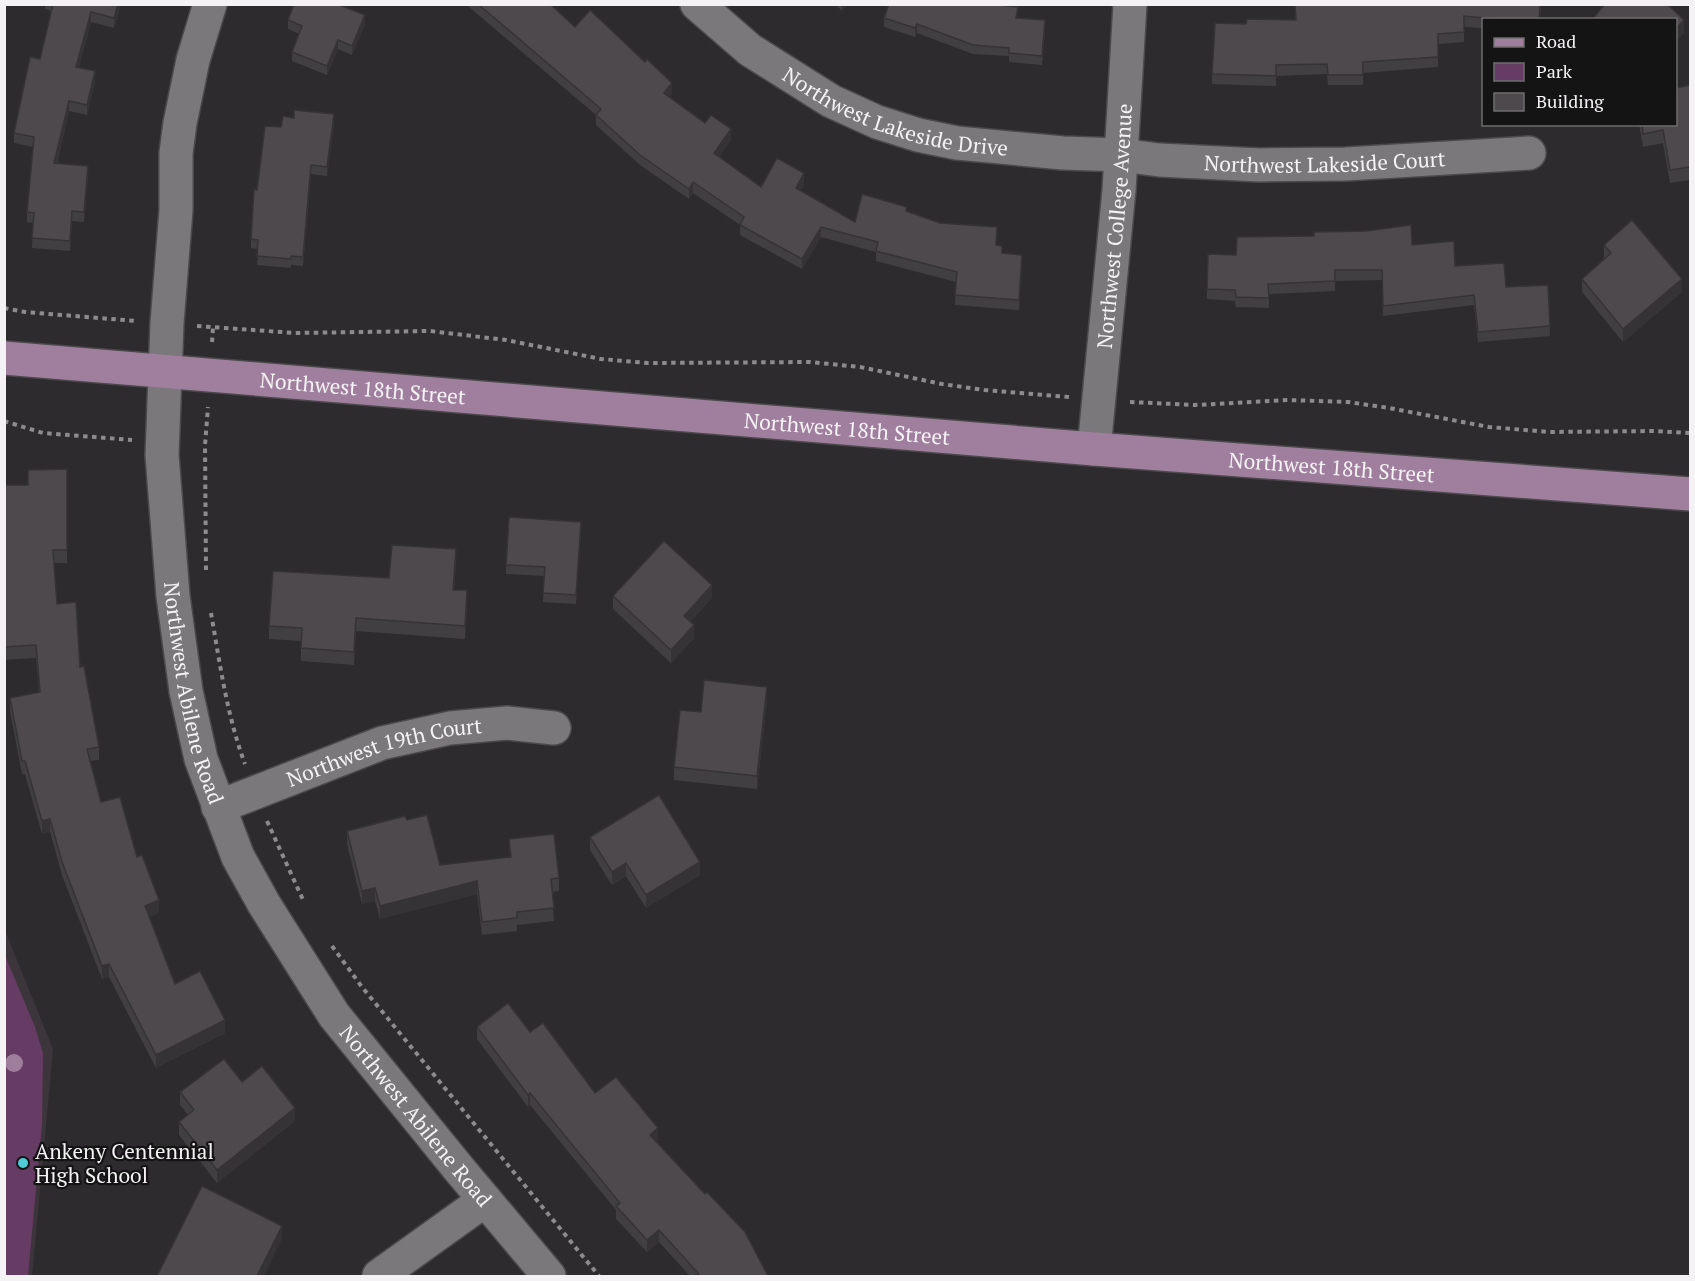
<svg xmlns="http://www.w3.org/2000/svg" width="1695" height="1281" viewBox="0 0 1695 1281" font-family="'PT Serif',serif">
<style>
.built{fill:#3d353c}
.green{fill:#663b64}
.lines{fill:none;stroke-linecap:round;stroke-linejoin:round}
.minor-casing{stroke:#4b494b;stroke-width:36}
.major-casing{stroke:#4b494b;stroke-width:36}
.path{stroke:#8d8b8d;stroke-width:4;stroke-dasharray:4.5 4.5;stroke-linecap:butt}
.minor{stroke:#7b787b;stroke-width:33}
.major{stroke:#a07f9e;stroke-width:33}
.tree{fill:#9f7e9d}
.wall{fill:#423f42}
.shaded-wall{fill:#363336}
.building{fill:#4d494d;stroke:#363336;stroke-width:1.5}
.poi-dot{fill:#52cbd8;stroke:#151415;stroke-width:2}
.labels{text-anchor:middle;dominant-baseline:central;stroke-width:4.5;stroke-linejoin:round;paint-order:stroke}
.street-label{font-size:21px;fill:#f4f2f4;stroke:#151415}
.poi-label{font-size:21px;fill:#f4f2f4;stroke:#151415;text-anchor:start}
</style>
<rect width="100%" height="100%" fill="#2e2b2e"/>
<polygon class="built" points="4,928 53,1049 32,1276 5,1276"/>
<polygon class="green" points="4,953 35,1027 43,1053 42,1124 28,1276 5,1276"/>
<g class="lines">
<defs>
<g id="minor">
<path id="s1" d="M210,4L193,60L180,123L176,153V210L167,323L162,455L173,596L186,691L201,759L238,857L264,904L334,1015L459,1169L549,1276"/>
<path id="s2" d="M697,4L750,50L831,101L877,122L918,135L957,143L1063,153L1121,155L1159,160L1259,165L1346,164L1529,153"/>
<path id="s3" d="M1094,449L1119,190L1130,4"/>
<path id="s4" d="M218,807L382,743L450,728L507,723L554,728"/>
<polyline points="379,1276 485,1200"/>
</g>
<g id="major">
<path id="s5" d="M4,358L1094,449L1690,494"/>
</g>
</defs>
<use href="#minor" class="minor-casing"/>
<use href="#major" class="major-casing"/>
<g class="path">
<polyline points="4,308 25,312 136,321"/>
<polyline points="197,326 295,333 430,331 506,340 601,359 648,363 810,362 860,367 942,384 984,390 1069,397"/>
<polyline points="212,342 213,328"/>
<polyline points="1130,402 1195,405 1288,400 1348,402 1389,408 1489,427 1549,432 1654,431 1690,433"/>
<polyline points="4,421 43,433 132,440"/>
<polyline points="206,570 205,445 208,407"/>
<path d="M211,613C220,664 227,716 245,764"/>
<polyline points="267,821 304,902"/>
<polyline points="332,946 362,987 599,1276"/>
</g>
<use href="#minor" class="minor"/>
<use href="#major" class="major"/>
</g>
<circle class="tree" cx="14" cy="1063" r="9"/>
<g class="wall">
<polygon points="45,4 121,4 114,28 91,22 79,67 95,81 87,115 69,111 57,164 88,176 84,222 72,221 70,251 32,248 33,223 27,222 27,212 33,147 14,143 14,133 40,59 51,11 45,9"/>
<polygon points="468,4 550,4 575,27 672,93 669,97 705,123 731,140 719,157 761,187 804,184 800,191 855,222 907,212 997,245 1002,253 1022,265 1019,310 955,305 956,282 876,261 876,252 821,237 802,269 740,235 740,225 693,193 689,199 640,165 596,125 596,115 468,6"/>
<polygon points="835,4 848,4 842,11"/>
<polygon points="1295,4 1541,4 1540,20 1484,20 1484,28 1464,27 1464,42 1438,44 1438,67 1363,73 1363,85 1328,85 1327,74 1276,76 1276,86 1212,84 1212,74 1246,24 1296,20"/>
<polygon points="884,18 1017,19 1045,29 1042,65 1009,62 1009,56 973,54 917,33 915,37 884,27"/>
<polygon points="288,20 365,24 352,55 338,49 327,75 292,61 292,52 299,34 288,29"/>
<polygon points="1690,85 1690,180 1670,183 1663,143 1643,147 1639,124 1676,124"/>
<polygon points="334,123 327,176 311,174 303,266 291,265 291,268 257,265 258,249 251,248 251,239 257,190"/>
<polygon points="1412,245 1455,266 1506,287 1548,285 1550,336 1478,342 1474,305 1383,316 1382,280 1335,281 1335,291 1269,294 1269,308 1236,307 1235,301 1207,299 1207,289 1236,255"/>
<polygon points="1604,245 1682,292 1623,342 1582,292 1582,279 1605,259 1604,258"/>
<polygon points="67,469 67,563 54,563 57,604 80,667 99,747 99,760 90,761 101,802 137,857 159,913 149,917 175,984 225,1033 156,1068 109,977 102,979 62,875 50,832 42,834 25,774 22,774 10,711 10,698 39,693 36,658 4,660 4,485 28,485"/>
<polygon points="581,531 576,604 543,602 544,576 506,574 506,565"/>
<polygon points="456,562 454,590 467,603 465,639 356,631 354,665 301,661 301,641 269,639 269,626 389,578"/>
<polygon points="613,596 712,598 690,622 694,638 671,663 613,609"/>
<polygon points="767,700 757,789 674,780 674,767 701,712"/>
<polygon points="407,820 440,865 510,857 509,839 559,878 559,891 552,892 554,921 517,925 517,931 482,935 477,894 380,919 375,901 362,904 347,844 347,831"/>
<polygon points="590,837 700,875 646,908 626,876 612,885 590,850"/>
<polygon points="477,1027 530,1032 595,1093 658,1141 656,1142 768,1276 690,1276 659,1242 647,1252 616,1219 616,1210 530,1105 528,1107 477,1039"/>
<polygon points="242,1082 295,1121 217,1183 179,1135 179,1122 188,1115 180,1105 180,1092"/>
</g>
<g class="shaded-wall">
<polygon points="118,4 121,4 114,28 114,18"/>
<polygon points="842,4 848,4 842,11"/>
<polygon points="91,12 91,22 76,77 76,67"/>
<polygon points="365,15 365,24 352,55 352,46"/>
<polygon points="1684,20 1684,33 1676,42 1676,29"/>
<polygon points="917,24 917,33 915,37 915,28"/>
<polygon points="338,40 338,49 327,75 327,66"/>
<polygon points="95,71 95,81 87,115 87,105"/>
<polygon points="672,83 672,93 664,103 664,93"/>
<polygon points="69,101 69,111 54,173 54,163"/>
<polygon points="334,114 334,123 327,176 327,167"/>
<polygon points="731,129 731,140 714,164 714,153"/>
<polygon points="311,165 311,174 303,266 303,257"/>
<polygon points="88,166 88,176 84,222 84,212"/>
<polygon points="804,173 804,184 796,199 796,188"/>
<polygon points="693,182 693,193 689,199 689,189"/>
<polygon points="72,211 72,221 70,251 70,241"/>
<polygon points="821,227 821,237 802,269 802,259"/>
<polygon points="1022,255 1022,265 1019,310 1019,300"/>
<polygon points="1682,279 1682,292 1623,342 1623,329"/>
<polygon points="581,522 581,531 576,604 576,595"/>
<polygon points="456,549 456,562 453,603 453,590"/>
<polygon points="712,585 712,598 684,629 684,616"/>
<polygon points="467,590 467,603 465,639 465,626"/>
<polygon points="356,618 356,631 354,665 354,652"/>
<polygon points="694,625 694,638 671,663 671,650"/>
<polygon points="767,687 767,700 757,789 757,776"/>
<polygon points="50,819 50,832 42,834 42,821"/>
<polygon points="700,862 700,875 646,908 646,895"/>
<polygon points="626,863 626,876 612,885 612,872"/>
<polygon points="477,881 477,894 380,919 380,906"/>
<polygon points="375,888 375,901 362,904 362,891"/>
<polygon points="159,900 159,913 145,919 145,906"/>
<polygon points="109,964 109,977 102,979 102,966"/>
<polygon points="225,1020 225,1033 156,1068 156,1055"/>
<polygon points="530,1093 530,1105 528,1107 528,1095"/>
<polygon points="295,1108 295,1121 217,1183 217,1170"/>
<polygon points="658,1128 658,1141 650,1147 650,1135"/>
<polygon points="282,1226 282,1239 264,1276 257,1276"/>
<polygon points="659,1230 659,1242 647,1252 647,1240"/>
</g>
<g class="building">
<polygon points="53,4 118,4 114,18 91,12 76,67 95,71 87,105 69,101 54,163 88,166 84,212 72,211 70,241 32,238 34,213 27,212 34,137 14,133 30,57 40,59"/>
<polygon points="294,4 337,4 365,15 352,46 338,40 327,66 292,52 302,26 288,20"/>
<polygon points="478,4 550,4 575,27 590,10 645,62 647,59 672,83 664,93 705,123 711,115 731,129 714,153 761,187 777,158 804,173 796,188 855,222 862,194 907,207 906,211 940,223 997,227 996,245 1002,246 1002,253 1022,255 1019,300 955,295 957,272 876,251 878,242 821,227 802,259 740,225 744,217 693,182 689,189 640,155 596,115 601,109"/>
<polygon points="889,4 990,4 1018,7 1016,18 1045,20 1042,56 1009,53 1009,48 973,45 917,24 915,28 884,18"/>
<polygon points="1295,4 1540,4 1539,20 1509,20 1464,16 1464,32 1438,34 1438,57 1363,62 1363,75 1328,75 1327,64 1276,65 1276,76 1212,74 1215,23 1246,24 1247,19 1296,20"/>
<polygon points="1605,4 1667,4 1684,20 1676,29 1676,20 1592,20"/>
<polygon points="1690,85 1690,167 1670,170 1663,130 1643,134 1642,124 1676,124 1676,88"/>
<polygon points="294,110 334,114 327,167 311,165 303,257 291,256 291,259 257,256 258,240 251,239 254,189 257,190 265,126 281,127 283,116 294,118"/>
<polygon points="1632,220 1682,279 1623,329 1582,279 1611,253 1604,245"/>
<polygon points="1411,225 1412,245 1454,241 1455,266 1504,263 1506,287 1548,285 1550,326 1478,332 1474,295 1383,306 1382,270 1335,270 1335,281 1268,284 1269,298 1236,297 1235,290 1207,289 1208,254 1236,255 1237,237 1314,236 1314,232 1366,231"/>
<polygon points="67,469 67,550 53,550 57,604 76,602 80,667 84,666 99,747 87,749 101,802 120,797 137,857 142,855 159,900 145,906 175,984 200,971 225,1020 156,1055 109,964 102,966 62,862 50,819 42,821 25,761 22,761 10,698 40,692 36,645 4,647 4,485 28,485 28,470"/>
<polygon points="509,517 581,522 576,595 543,593 545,567 506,565"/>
<polygon points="664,541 712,585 684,616 694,625 671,650 613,596"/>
<polygon points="392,545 456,549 453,590 467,590 465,626 356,618 354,652 301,648 302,628 269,626 273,571 389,578"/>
<polygon points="704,680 767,687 757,776 674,767 680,710 701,712"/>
<polygon points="659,795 700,862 646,895 626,863 612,872 590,837"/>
<polygon points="427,815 440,865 511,857 509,839 554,834 559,878 551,879 554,908 517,912 517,918 482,922 477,881 380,906 375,888 362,891 347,831 405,816 407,820"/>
<polygon points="508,1003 530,1032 543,1023 595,1093 616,1077 658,1128 650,1135 705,1194 707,1192 745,1232 768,1276 694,1276 699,1274 659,1230 647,1240 616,1206 620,1203 530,1093 528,1095 477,1027"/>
<polygon points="224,1059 242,1082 262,1066 295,1108 217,1170 179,1122 194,1110 180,1092"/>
<polygon points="202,1186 282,1226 257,1276 157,1276"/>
</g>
<circle class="poi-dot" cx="23" cy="1163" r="6"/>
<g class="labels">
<g class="street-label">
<text stroke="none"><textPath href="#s2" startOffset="231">Northwest Lakeside Drive</textPath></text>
<text stroke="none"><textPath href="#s2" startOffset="668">Northwest Lakeside Court</textPath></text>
<text stroke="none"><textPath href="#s3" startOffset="224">Northwest College Avenue</textPath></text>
<text stroke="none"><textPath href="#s5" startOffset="360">Northwest 18th Street</textPath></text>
<text stroke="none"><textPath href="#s5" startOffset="846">Northwest 18th Street</textPath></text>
<text stroke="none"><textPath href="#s5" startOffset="1332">Northwest 18th Street</textPath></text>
<text stroke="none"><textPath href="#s1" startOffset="696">Northwest Abilene Road</textPath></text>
<text stroke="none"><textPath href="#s4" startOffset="176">Northwest 19th Court</textPath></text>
<text stroke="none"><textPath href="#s1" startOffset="1182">Northwest Abilene Road</textPath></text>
</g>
<g class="poi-label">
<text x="35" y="1151">Ankeny Centennial<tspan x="35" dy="24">High School</tspan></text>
</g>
</g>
<rect width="1695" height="1281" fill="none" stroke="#f4f2f4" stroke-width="12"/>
<rect x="1482" y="18" width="195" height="108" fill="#151415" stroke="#6e6d6e" stroke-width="1.5"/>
<rect x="1494" y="38" width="30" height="9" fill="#a07f9e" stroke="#6e6d6e" stroke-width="1.5"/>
<text x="1536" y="48" font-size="18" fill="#f4f2f4">Road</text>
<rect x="1494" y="63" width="30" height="18" fill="#663b64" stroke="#6e6d6e" stroke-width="1.5"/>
<text x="1536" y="78" font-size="18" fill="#f4f2f4">Park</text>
<rect x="1494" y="93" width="30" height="18" fill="#4d494d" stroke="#6e6d6e" stroke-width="1.5"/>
<text x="1536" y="108" font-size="18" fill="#f4f2f4">Building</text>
</svg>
